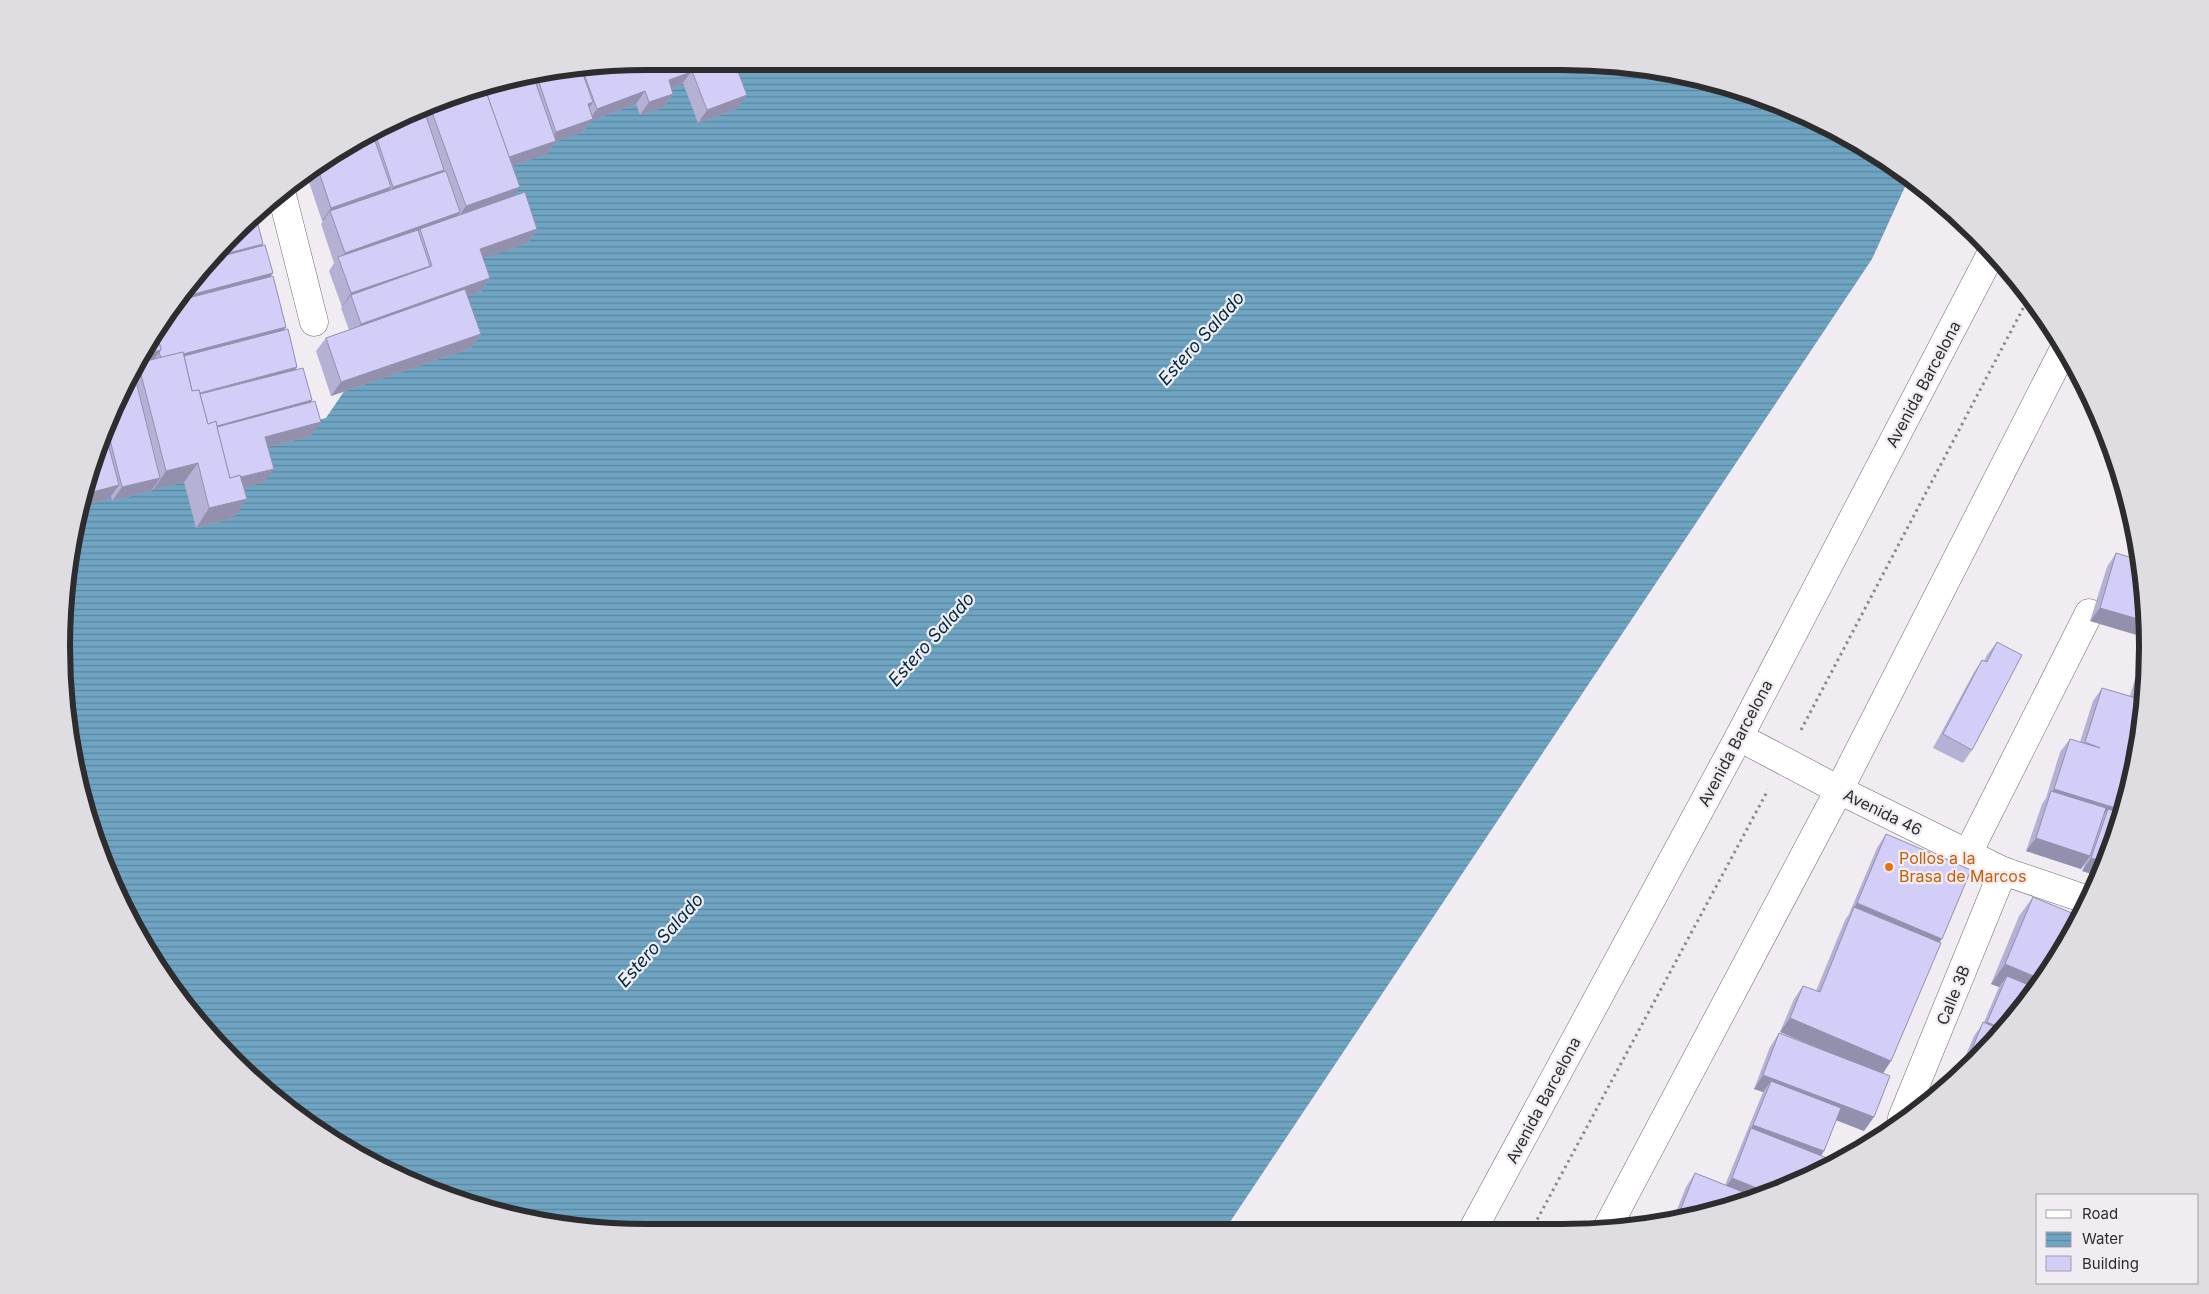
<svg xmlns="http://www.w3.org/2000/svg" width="2209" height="1294" viewBox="0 0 2209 1294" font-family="Inter,sans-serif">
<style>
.water{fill:url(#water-rules)}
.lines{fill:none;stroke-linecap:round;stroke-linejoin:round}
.minor-casing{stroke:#6d6a6f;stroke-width:29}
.primary-casing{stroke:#6d6a6f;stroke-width:29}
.path{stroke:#8c8a8e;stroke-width:3;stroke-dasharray:2.5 4;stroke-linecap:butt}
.minor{stroke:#fff;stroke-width:28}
.primary{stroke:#fff;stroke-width:28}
.wall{fill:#b5b1d5}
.shaded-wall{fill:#9390ae}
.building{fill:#d2cef8;stroke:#9390ae}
.food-dot{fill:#e8710a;stroke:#f0ecf2;stroke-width:2}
.labels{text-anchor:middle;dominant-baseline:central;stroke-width:4.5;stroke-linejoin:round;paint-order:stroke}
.street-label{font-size:16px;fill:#2d2c2e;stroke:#f0ecf2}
.food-label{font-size:16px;fill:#c56008;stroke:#f0ecf2;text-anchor:start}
.water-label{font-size:18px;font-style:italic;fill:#002d43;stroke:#f0ecf2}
.rim{fill:none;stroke:#2d2c2e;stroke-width:6}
</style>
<defs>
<pattern id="water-rules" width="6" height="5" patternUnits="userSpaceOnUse" patternTransform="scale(1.25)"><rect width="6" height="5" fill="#6fa4c3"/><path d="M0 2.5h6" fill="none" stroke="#5c869f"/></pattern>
</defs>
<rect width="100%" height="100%" fill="#f0ecf2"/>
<polygon class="water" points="1601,63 1750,92 1887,160 1909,178 1872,259 1224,1231 608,1231 458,1202 322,1134 261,1087 182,1004 106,871 73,762 62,685 66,571 81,495 88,476 326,418 492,173 633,66"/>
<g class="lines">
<defs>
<g id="minor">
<polyline points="281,191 314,322"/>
<polyline points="1739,737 1839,790 2003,871 2088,900"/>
<polyline points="1968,853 2089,613"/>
<polyline points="1902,1118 2003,871"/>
</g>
<g id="primary">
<polyline points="1606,1230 1839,790 2064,349"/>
<polyline points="1472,1231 1739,737 1992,252"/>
</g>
</defs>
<use href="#minor" class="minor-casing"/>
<use href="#primary" class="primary-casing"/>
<g class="path">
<polyline points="1801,730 2029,297"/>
<polyline points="1531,1231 1768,790"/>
</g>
<use href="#minor" class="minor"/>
<use href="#primary" class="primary"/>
</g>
<g class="wall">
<polygon points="570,66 754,66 739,72 739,70 738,71 737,109 698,123 683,83 681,85 671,89 673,94 664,107 640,115 636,104 591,121 583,132 555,142 547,154 512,166 513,197 537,229 528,243 483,258 490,278 480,292 467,296 481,334 471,348 331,396 316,351 326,338 349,330 341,308 343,306 342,307 329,271 334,263 321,224 323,221 322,221 306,173 388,122 459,92"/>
<polygon points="261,246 286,327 284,330 297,367 296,370 312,400 311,402 311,436 268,447 265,482 244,487 247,499 233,518 196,528 184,482 153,490 153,489 151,491 112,501 111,496 109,499 80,506 80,504 81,495 122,388 160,321"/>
<polygon points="2137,541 2147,638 2090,621 2107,567 2116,553 2132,558"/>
<polygon points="1997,642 1972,750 1963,763 1933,748 1973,674 1982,660 1984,661 1987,655"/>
<polygon points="2148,649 2137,761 2103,871 2082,871 2085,863 2081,869 2026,851 2042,804 2046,798 2060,752 2070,739 2080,742 2093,701 2102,688 2130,696 2141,658"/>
<polygon points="1886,834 1939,942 1883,1073 1864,1131 1836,1120 1750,1202 1674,1217 1686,1187 1695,1173 1725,1185 1763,1092 1754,1089 1770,1047 1779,1033 1832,1054 1780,1032 1794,999 1803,986 1816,991 1845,920 1849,914 1877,848"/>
<polygon points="2033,897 2079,916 1976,1061 1952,1080 1957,1072 1958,1073 1974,1036 1984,1022 1999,987 1991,984 2019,916"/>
</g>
<g class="shaded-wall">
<polygon points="733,66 742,66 738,72"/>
<polygon points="743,66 754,66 739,72"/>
<polygon points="691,72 681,85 659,93 669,80"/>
<polygon points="645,91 636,104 591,121 583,132 555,142 547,154 495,172 505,159 548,143 556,132 589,120 597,109"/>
<polygon points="673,94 664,107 640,115 649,102"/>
<polygon points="747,95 737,109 698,123 707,110"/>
<polygon points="593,102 583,116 588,104"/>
<polygon points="444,170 435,184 384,200 393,187"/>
<polygon points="391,187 382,200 330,211 323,221 322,221 331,208"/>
<polygon points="520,187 506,206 452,226 466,206"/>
<polygon points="460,212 451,226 420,229 413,239 339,260 345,253"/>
<polygon points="537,229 528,243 470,263 480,249"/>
<polygon points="263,244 253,257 202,271 213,257"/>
<polygon points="430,266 421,279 351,295 343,306 342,307 351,293"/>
<polygon points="273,273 263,287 168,312 179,298"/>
<polygon points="490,278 480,292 351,337 361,324"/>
<polygon points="286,327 276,340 183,365 161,359"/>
<polygon points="481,334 471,348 331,396 341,382"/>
<polygon points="161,350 147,369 138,363 131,374 130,374 141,355"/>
<polygon points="297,367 288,381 191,396"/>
<polygon points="312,400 303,414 205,429"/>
<polygon points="321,422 311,436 256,450 265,437"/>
<polygon points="198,463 184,482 153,490 166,471"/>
<polygon points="274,469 265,482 218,494 227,481"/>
<polygon points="160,478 151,491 112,501 122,487"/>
<polygon points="119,485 109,499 80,506 89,493"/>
<polygon points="247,499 233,518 196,528 209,508"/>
<polygon points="2100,608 2145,621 2147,638 2090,621"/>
<polygon points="2135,695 2143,697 2141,713 2126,709"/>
<polygon points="2054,789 2122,810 2117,825 2108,809 2100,820 2050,795"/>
<polygon points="2036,838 2090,856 2081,869 2026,851"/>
<polygon points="2091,858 2106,862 2103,871 2100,877 2082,871"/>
<polygon points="1857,903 1942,939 1932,952 1853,909"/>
<polygon points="2005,964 2043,980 2028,999 2007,976 1999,987 1991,984"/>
<polygon points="1790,1018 1891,1061 1882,1075 1780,1032"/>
<polygon points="1987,1022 2003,1029 1992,1041 1978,1036"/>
<polygon points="1763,1075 1874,1117 1864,1131 1766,1093 1771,1081 1763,1092 1754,1089"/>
<polygon points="1753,1125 1824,1151 1815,1165 1751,1128 1744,1138"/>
<polygon points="1732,1178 1769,1193 1750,1202 1722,1192"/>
</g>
<g class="building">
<polygon points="570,66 580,66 593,102 588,104 593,119 556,132 536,74"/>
<polygon points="581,66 689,66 691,72 669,80 673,94 649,102 645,91 597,109"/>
<polygon points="690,66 736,66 747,95 707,110"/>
<polygon points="533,75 556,141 509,157 484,86"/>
<polygon points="484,86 520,187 466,206 429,104 459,92"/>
<polygon points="423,107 444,170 393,187 374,130 388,122"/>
<polygon points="372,132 391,187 331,208 317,166"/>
<polygon points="446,171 460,212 345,253 330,211"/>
<polygon points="525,192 537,229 480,249 490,278 361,324 351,295 432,266 420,229"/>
<polygon points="255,213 263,244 213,257 233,233"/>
<polygon points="418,230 430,266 351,293 338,257"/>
<polygon points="265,245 273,273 179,298 211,259"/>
<polygon points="273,276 286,327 183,354 183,352 161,358 159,352 161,350 156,329 160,321 177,301"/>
<polygon points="465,289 481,334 341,382 326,338"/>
<polygon points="156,329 161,350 141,355"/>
<polygon points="288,329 297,367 200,393 199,390 192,391 184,356"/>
<polygon points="183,352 192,391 199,390 208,424 216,421 230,478 240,475 247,499 209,508 198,463 166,471 138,363"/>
<polygon points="303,368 312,400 217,426 216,421 208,424 200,394"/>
<polygon points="132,369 133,369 160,478 122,487 107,428 122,388"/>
<polygon points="315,401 321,422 265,437 274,469 241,477 240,475 230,478 217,427"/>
<polygon points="105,432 119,485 89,493 87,481"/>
<polygon points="2116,553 2139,560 2145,621 2100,608"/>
<polygon points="1997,642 2022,655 1972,750 1943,734 1982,660 1987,662"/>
<polygon points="2147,657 2143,697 2135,695"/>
<polygon points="2102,688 2143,700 2137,761 2122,810 2054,789 2070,739 2100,748 2085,742"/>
<polygon points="2051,791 2106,808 2090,856 2036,838"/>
<polygon points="2108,809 2121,813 2106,862 2091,858"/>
<polygon points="1886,834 1971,870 1942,939 1857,903"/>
<polygon points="2033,897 2079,916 2049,972 2043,980 2005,964"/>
<polygon points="1854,907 1941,943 1891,1061 1790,1018 1803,986 1820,992"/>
<polygon points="2007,976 2036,988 2003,1029 1987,1022"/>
<polygon points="1983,1022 2002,1030 1976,1061 1963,1071"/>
<polygon points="1779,1033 1890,1076 1874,1117 1763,1075"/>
<polygon points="1957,1072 1960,1073 1955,1077"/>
<polygon points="1771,1081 1841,1108 1824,1151 1753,1125"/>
<polygon points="1751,1128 1837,1162 1769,1193 1732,1178"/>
<polygon points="1695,1173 1758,1198 1750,1202 1678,1216"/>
</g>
<circle class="food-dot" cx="1889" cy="867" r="5"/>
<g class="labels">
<g class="street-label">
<text transform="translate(1923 384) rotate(-62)">Avenida Barcelona</text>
<text transform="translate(1735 743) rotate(-62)">Avenida Barcelona</text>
<text transform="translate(1883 812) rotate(26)">Avenida 46</text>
<text transform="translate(1953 995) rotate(-68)">Calle 3B</text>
<text transform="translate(1543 1100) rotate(-62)">Avenida Barcelona</text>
</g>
<g class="food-label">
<text x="1899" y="858">Pollos a la<tspan x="1899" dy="18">Brasa de Marcos</tspan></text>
</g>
<g class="water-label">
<text transform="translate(1201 338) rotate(-48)">Estero Salado</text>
<text transform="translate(931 639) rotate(-48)">Estero Salado</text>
<text transform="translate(660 940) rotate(-48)">Estero Salado</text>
</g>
</g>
<path d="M0 0H2209V1294H0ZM647 70H1562A577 577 0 0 1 2139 647V647A577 577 0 0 1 1562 1224H647A577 577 0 0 1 70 647V647A577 577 0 0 1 647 70Z" fill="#e0dde2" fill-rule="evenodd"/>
<path class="rim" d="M647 70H1562A577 577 0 0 1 2139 647V647A577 577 0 0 1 1562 1224H647A577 577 0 0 1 70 647V647A577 577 0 0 1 647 70Z"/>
<rect x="2036" y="1194" width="162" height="90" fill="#f0ecf2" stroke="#a29fa4"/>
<rect x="2046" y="1210" width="25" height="8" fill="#ffffff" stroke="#a29fa4"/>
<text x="2082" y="1219" font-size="15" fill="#2d2c2e">Road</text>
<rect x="2046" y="1232" width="25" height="15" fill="url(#water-rules)" stroke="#a29fa4"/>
<text x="2082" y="1244" font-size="15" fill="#2d2c2e">Water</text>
<rect x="2046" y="1256" width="25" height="15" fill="#d2cef8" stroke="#a29fa4"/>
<text x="2082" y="1269" font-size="15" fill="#2d2c2e">Building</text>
</svg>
